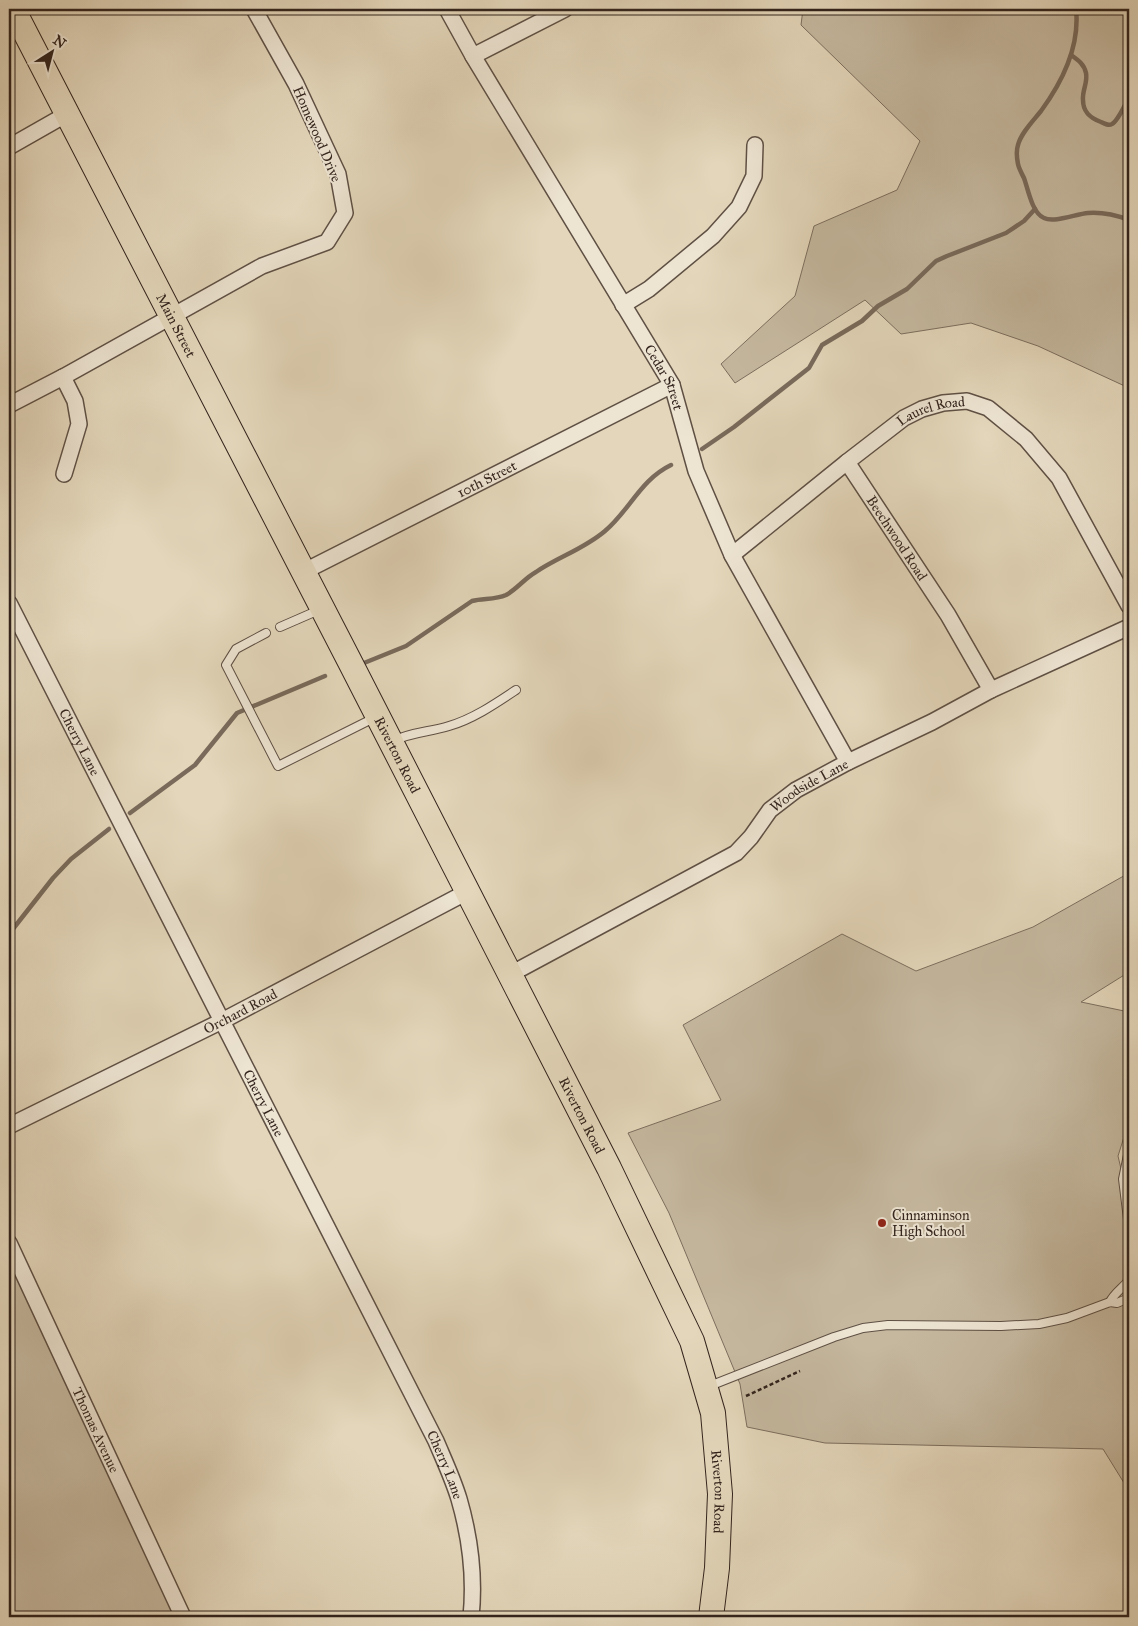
<svg xmlns="http://www.w3.org/2000/svg" width="1138" height="1626" viewBox="0 0 1138 1626" font-family="'IM FELL Great Primer',serif">
<style>
.green{fill:#c5b89f;stroke:#7c6e5e}
.lines{fill:none;stroke-linecap:round;stroke-linejoin:round}
.stream{stroke:#796a5b;stroke-width:4.5}
.lane-casing{stroke:#5f5044;stroke-width:10}
.street-casing{stroke:#5f5044;stroke-width:18}
.primary-casing{stroke:#33241d;stroke-width:26}
.path{stroke:#33241d;stroke-width:2.5;stroke-dasharray:4 2.5;stroke-linecap:butt}
.lane{stroke:#ede4d2;stroke-width:8}
.street{stroke:#ede4d2;stroke-width:15}
.primary{stroke:#e3d6ba;stroke-width:24}
.poi-dot{fill:#8f2418;stroke:#ede4d2;stroke-width:2}
.labels{text-anchor:middle;dominant-baseline:central;stroke-width:4;stroke-linejoin:round;paint-order:stroke}
.street-label{font-size:14px;fill:#33241d;stroke:#ede4d2}
.poi-label{font-size:14px;fill:#33241d;stroke:#ede4d2;text-anchor:start}
</style>
<rect width="100%" height="100%" fill="#e3d6ba"/>
<filter id="stains"><feTurbulence type="fractalNoise" baseFrequency=".004" numOctaves="4"/><feColorMatrix values="0 0 0 0 .2 0 0 0 0 .09 0 0 0 0 .02 0 0 0 .5 -.17"/></filter>
<radialGradient id="worn" r=".72"><stop offset=".6" stop-color="#630" stop-opacity="0"/><stop offset="1" stop-color="#630" stop-opacity=".3"/></radialGradient>
<g class="green">
<polygon points="803,9 1129,9 1129,388 1038,346 971,323 901,334 865,300 735,383 721,364 795,296 814,226 897,190 920,141 801,25"/>
<polygon points="1129,873 1129,972 1081,1002 1129,1012 1129,1121 1118,1156 1129,1203 1129,1491 1103,1449 825,1443 747,1427 740,1384 669,1213 628,1133 721,1100 683,1025 842,934 916,971 1033,927"/>
<polygon points="9,1243 183,1617 9,1617"/>
</g>
<g class="lines">
<g class="stream">
<path d="M1076,9C1080,46 1063,81 1041,111C1033,121 1021,133 1018,145C1016,151 1017,159 1018,164C1019,169 1022,174 1024,178C1028,189 1032,213 1044,218C1054,223 1076,214 1088,213C1102,212 1116,215 1129,220"/>
<path d="M1071,55C1078,60 1084,64 1086,73C1088,82 1082,91 1083,100C1083,112 1090,118 1101,122C1105,124 1109,126 1112,124C1118,121 1125,104 1129,98"/>
<polyline points="702,449 734,427 809,368 822,345 862,321 878,306 907,289 936,261 947,256 1006,233 1024,221 1035,209"/>
<path d="M364,663L406,646L472,601C483,598 495,600 506,595C517,589 525,578 536,572C558,557 584,549 605,531C630,510 640,480 671,465"/>
<polyline points="130,813 195,765 237,713 325,676"/>
<polyline points="9,934 53,878 71,859 109,829"/>
</g>
<defs>
<g id="lane">
<polyline points="280,627 319,610"/>
<polyline points="266,633 236,649 226,665 278,766 376,717"/>
<path d="M393,741C411,732 430,732 449,726C473,719 495,704 516,690"/>
<polyline points="1129,1150 1123,1179 1129,1227"/>
<path d="M1110,1302C1114,1293 1123,1288 1129,1280"/>
<polyline points="707,1387 834,1337 863,1328 888,1325 1001,1326 1039,1324 1067,1318 1110,1302 1117,1303 1129,1298"/>
</g>
<g id="street">
<path id="s1" d="M447,9L473,56L672,385L696,471L732,555L848,762"/>
<polyline points="473,56 565,9"/>
<polyline points="9,147 67,114"/>
<polyline points="623,305 649,289 713,236 739,207 754,176 755,145"/>
<polyline points="63,377 75,401 79,424 64,474"/>
<polyline points="9,405 63,377 262,266 327,242 345,213 338,174 296,84 254,9"/>
<path id="s2" d="M847,462L948,615L991,690"/>
<path id="s3" d="M732,555L847,462L904,418L922,409L943,403L967,401L988,408L1026,439L1059,478L1129,606"/>
<path id="s4" d="M303,572L672,385"/>
<path id="s5" d="M9,603L436,1441C444,1460 453,1479 459,1499C470,1537 475,1578 471,1617"/>
<path id="s6" d="M509,975L736,853L751,837L770,810L796,790L848,762L932,722L991,690L1129,627"/>
<path id="s7" d="M9,1126L222,1021L467,892"/>
<path id="s8" d="M9,1243L183,1617"/>
</g>
<g id="primary">
<path id="s9" d="M13,9L349,660L609,1168L692,1341L713,1413L720,1494L717,1568L711,1617"/>
</g>
</defs>
<use href="#lane" class="lane-casing"/>
<use href="#street" class="street-casing"/>
<use href="#primary" class="primary-casing"/>
<polyline class="path" points="746,1396 800,1371"/>
<use href="#lane" class="lane"/>
<use href="#street" class="street"/>
<use href="#primary" class="primary"/>
</g>
<circle class="poi-dot" cx="882" cy="1223" r="5"/>
<g class="labels">
<g class="street-label">
<text transform="translate(317 134) rotate(67)">Homewood Drive</text>
<text stroke="none"><textPath href="#s9" startOffset="356">Main Street</textPath></text>
<text stroke="none"><textPath href="#s1" startOffset="428">Cedar Street</textPath></text>
<text stroke="none"><textPath href="#s3" startOffset="248">Laurel Road</textPath></text>
<text stroke="none"><textPath href="#s4" startOffset="206">10th Street</textPath></text>
<text stroke="none"><textPath href="#s2" startOffset="91">Beechwood Road</textPath></text>
<text stroke="none"><textPath href="#s5" startOffset="156">Cherry Lane</textPath></text>
<text stroke="none"><textPath href="#s9" startOffset="839">Riverton Road</textPath></text>
<text stroke="none"><textPath href="#s6" startOffset="359">Woodside Lane</textPath></text>
<text stroke="none"><textPath href="#s7" startOffset="258">Orchard Road</textPath></text>
<text stroke="none"><textPath href="#s5" startOffset="561">Cherry Lane</textPath></text>
<text stroke="none"><textPath href="#s9" startOffset="1244">Riverton Road</textPath></text>
<text stroke="none"><textPath href="#s8" startOffset="206">Thomas Avenue</textPath></text>
<text stroke="none"><textPath href="#s5" startOffset="966">Cherry Lane</textPath></text>
<text stroke="none"><textPath href="#s9" startOffset="1649">Riverton Road</textPath></text>
</g>
<g class="poi-label">
<text x="892" y="1215">Cinnaminson<tspan x="892" dy="16">High School</tspan></text>
</g>
</g>
<rect width="1138" height="1626" fill="none" stroke="#e3d6ba" stroke-width="30"/>
<rect x="10" y="10" width="1118" height="1606" fill="none" stroke="#33241d" stroke-width="2.5"/>
<rect x="15" y="15" width="1108" height="1596" fill="none" stroke="#33241d"/>
<g transform="translate(52 52) rotate(36)" stroke="#ede4d2" stroke-width="4" paint-order="stroke">
<path d="M0-4L9 19L0 12L-9 19Z" fill="#33241d"/>
<text y="-8" font-size="14" font-weight="bold" text-anchor="middle" fill="#33241d">N</text>
</g>
<rect width="100%" height="100%" filter="url(#stains)"/>
<rect width="100%" height="100%" fill="url(#worn)"/>
</svg>
